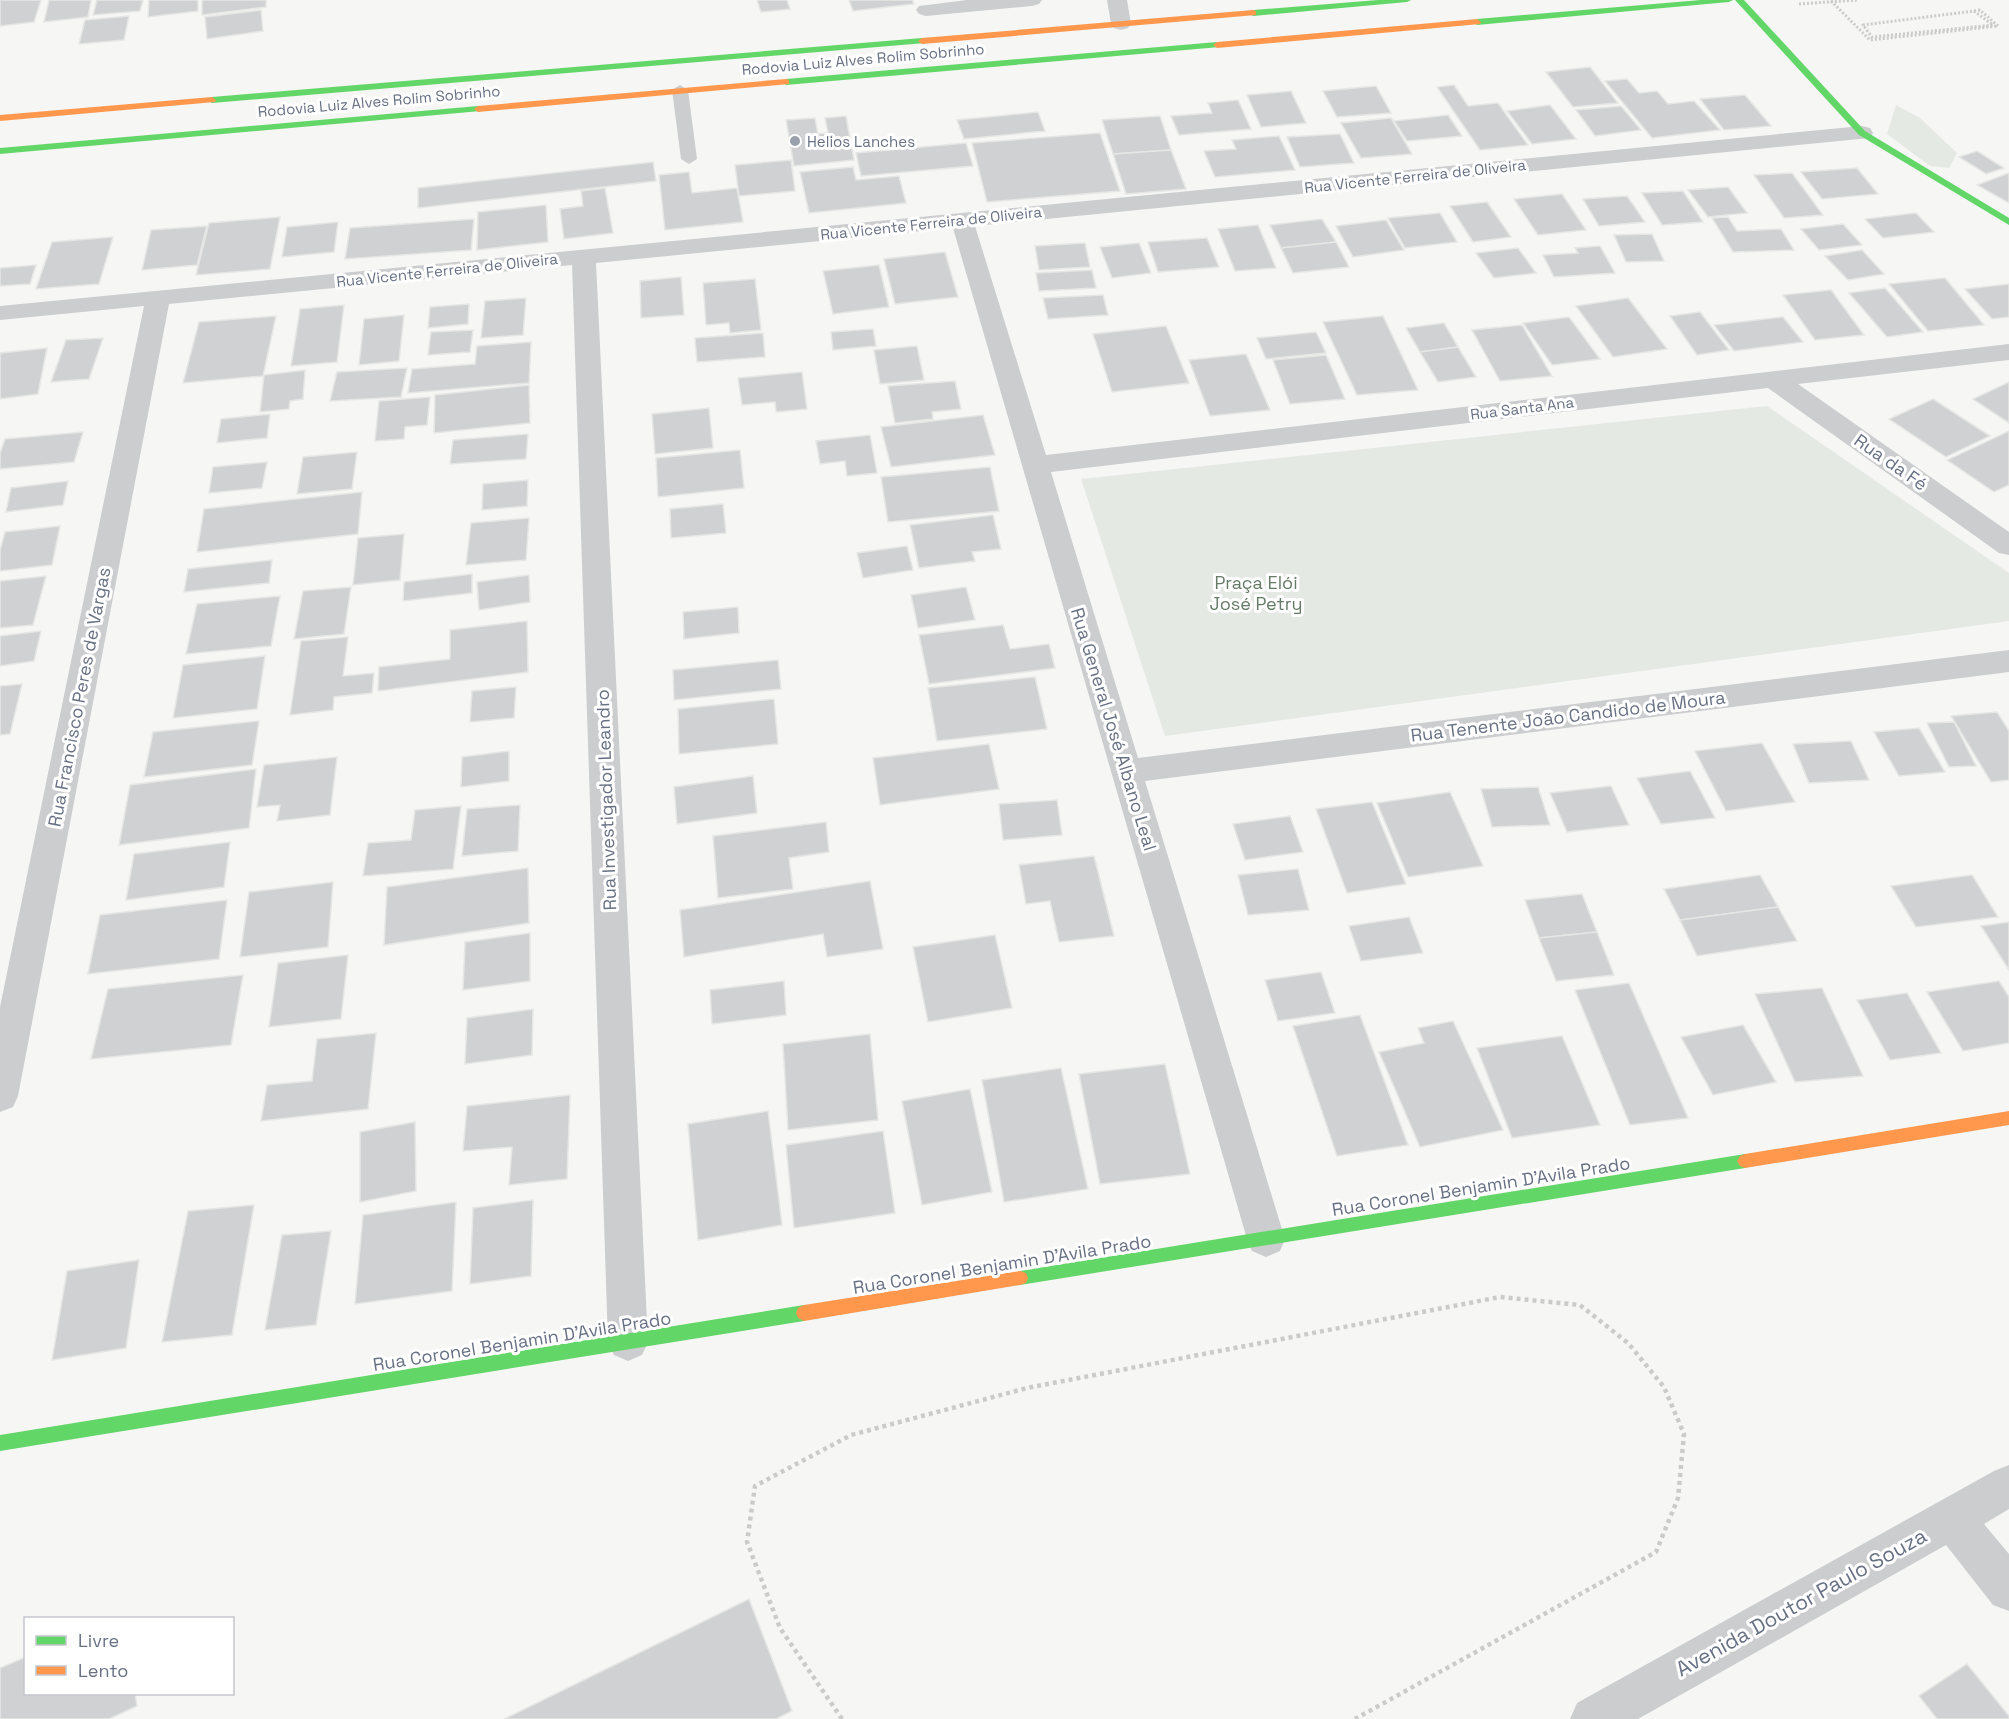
<svg xmlns="http://www.w3.org/2000/svg" width="2009" height="1719" viewBox="0 0 2009 1719" font-family="'Space Grotesk',sans-serif">
<style>
.green{fill:#e5e9e4}
.building{fill:#d0d1d2;stroke:#e6e6e5;stroke-width:1.5}
.lines{fill:none;stroke-linecap:round;stroke-linejoin:round}
.path-far1{stroke:#cbcbcb;stroke-width:3;stroke-dasharray:2 2;stroke-linecap:butt}
.path{stroke:#cbcbcb;stroke-width:4.5;stroke-dasharray:4 4;stroke-linecap:butt}
.lane{fill:#cccdcf;fill-rule:evenodd}
.street{fill:#cccdcf;fill-rule:evenodd}
.fast{fill:#63d668;fill-rule:evenodd}
.slow{fill:#ff974d;fill-rule:evenodd}
.poi-dot{fill:#9aa0ac;stroke:#fff;stroke-width:2}
.labels{text-anchor:middle;dominant-baseline:central;stroke-width:6;stroke-linejoin:round;paint-order:stroke}
.far-street-label{font-size:15px;fill:#687184;stroke:#fff}
.far-poi-label{font-size:15px;fill:#687184;stroke:#fff;text-anchor:start}
.street-label{font-size:18px;fill:#687184;stroke:#fff}
.park-label{font-size:18px;fill:#667b67;stroke:#fff}
.near-street-label{font-size:21px;fill:#687184;stroke:#fff}
</style>
<rect width="100%" height="100%" fill="#f6f6f5"/>
<g class="green">
<polygon points="1896,105 1920,118 1957,153 1949,168 1930,166 1887,134"/>
<polygon points="1767,406 2009,573 2009,621 1165,736 1081,479"/>
</g>
<g class="building">
<polygon points="0,0 41,0 34,22 0,26"/>
<polygon points="49,0 91,0 88,17 44,22"/>
<polygon points="97,0 143,0 140,11 93,15"/>
<polygon points="149,0 198,0 198,11 148,17"/>
<polygon points="202,0 266,0 266,7 202,15"/>
<polygon points="757,0 787,0 790,9 761,12"/>
<polygon points="849,0 912,0 914,4 853,11"/>
<polygon points="261,10 263,31 207,39 205,17"/>
<polygon points="129,16 124,40 79,44 85,20"/>
<polygon points="1590,67 1618,103 1573,107 1546,72"/>
<polygon points="1627,79 1639,93 1657,91 1668,104 1694,101 1720,130 1652,138 1605,81"/>
<polygon points="1454,85 1468,106 1498,103 1528,145 1480,150 1437,87"/>
<polygon points="1376,86 1391,113 1337,117 1323,91"/>
<polygon points="1291,91 1306,123 1261,127 1247,95"/>
<polygon points="1745,95 1771,126 1724,130 1700,99"/>
<polygon points="1238,100 1251,129 1179,135 1171,116 1212,113 1208,103"/>
<polygon points="1550,105 1576,139 1532,144 1507,111"/>
<polygon points="1621,106 1641,130 1595,136 1576,110"/>
<polygon points="1038,112 1045,131 964,139 957,120"/>
<polygon points="1448,115 1462,136 1407,141 1394,121"/>
<polygon points="846,116 854,160 794,166 786,120 815,118 818,134 828,133 825,118"/>
<polygon points="1160,116 1171,150 1113,154 1102,120"/>
<polygon points="1391,118 1412,154 1361,158 1341,123"/>
<polygon points="1100,133 1120,191 987,202 972,143"/>
<polygon points="1340,134 1354,163 1300,167 1287,137"/>
<polygon points="1279,136 1295,170 1215,177 1204,151 1236,149 1232,140"/>
<polygon points="966,143 973,166 861,176 856,153"/>
<polygon points="1171,150 1186,189 1126,194 1113,154"/>
<polygon points="1977,151 2004,168 1986,174 1959,157"/>
<polygon points="791,160 795,191 739,196 735,165"/>
<polygon points="653,162 656,181 418,208 418,188"/>
<polygon points="853,167 856,180 899,176 906,203 809,213 800,172"/>
<polygon points="1857,168 1878,194 1822,199 1801,172"/>
<polygon points="689,172 692,193 737,188 743,222 665,230 659,175"/>
<polygon points="1792,173 1823,215 1784,218 1754,175"/>
<polygon points="2009,173 2009,203 1977,185"/>
<polygon points="1728,187 1747,213 1708,217 1688,190"/>
<polygon points="605,188 613,233 564,239 560,209 583,206 581,191"/>
<polygon points="1683,191 1703,222 1662,225 1642,193"/>
<polygon points="1562,194 1586,230 1538,235 1514,199"/>
<polygon points="1627,196 1645,222 1599,226 1583,199"/>
<polygon points="1487,202 1511,237 1473,242 1450,206"/>
<polygon points="546,205 548,242 477,250 478,212"/>
<polygon points="1440,213 1457,242 1405,248 1388,218"/>
<polygon points="1916,213 1934,232 1883,238 1865,219"/>
<polygon points="280,217 270,269 196,275 209,223"/>
<polygon points="1728,217 1737,231 1781,229 1794,250 1733,252 1712,218"/>
<polygon points="474,219 471,250 345,259 350,228"/>
<polygon points="1322,219 1336,242 1281,248 1270,225"/>
<polygon points="1386,220 1404,250 1353,257 1336,226"/>
<polygon points="338,222 334,252 282,257 287,227"/>
<polygon points="1843,224 1862,245 1819,250 1801,229"/>
<polygon points="1258,225 1276,268 1235,271 1218,229"/>
<polygon points="207,226 197,265 142,270 151,230"/>
<polygon points="1652,234 1664,261 1626,262 1614,235"/>
<polygon points="113,237 99,284 36,289 52,242"/>
<polygon points="1207,238 1219,267 1158,272 1148,242"/>
<polygon points="1336,242 1349,267 1293,273 1281,248"/>
<polygon points="1085,243 1090,267 1039,270 1035,246"/>
<polygon points="1139,243 1151,273 1112,278 1100,247"/>
<polygon points="1600,246 1615,273 1554,277 1543,255 1578,253 1575,248"/>
<polygon points="1518,248 1536,273 1494,278 1476,253"/>
<polygon points="1862,250 1884,274 1848,280 1825,256"/>
<polygon points="945,252 958,297 895,304 884,259"/>
<polygon points="36,265 30,284 0,286 0,268"/>
<polygon points="879,265 889,307 833,314 823,271"/>
<polygon points="1092,270 1096,288 1039,291 1036,273"/>
<polygon points="681,277 684,315 641,318 640,281"/>
<polygon points="1945,278 1984,325 1928,331 1889,284"/>
<polygon points="755,279 761,330 730,333 729,323 706,325 703,283"/>
<polygon points="2009,284 2009,317 1992,319 1965,289"/>
<polygon points="1885,288 1923,332 1887,337 1849,293"/>
<polygon points="1831,290 1864,335 1815,340 1783,295"/>
<polygon points="1103,295 1108,315 1048,319 1043,298"/>
<polygon points="526,298 523,335 481,338 485,301"/>
<polygon points="1628,298 1667,349 1613,357 1576,306"/>
<polygon points="469,304 468,324 428,328 430,307"/>
<polygon points="344,305 337,362 291,366 300,309"/>
<polygon points="1700,312 1729,350 1697,355 1670,316"/>
<polygon points="404,315 399,361 359,365 364,319"/>
<polygon points="276,316 263,376 183,383 199,322"/>
<polygon points="1383,316 1418,390 1357,395 1323,322"/>
<polygon points="1569,317 1600,359 1552,365 1523,323"/>
<polygon points="1783,317 1803,342 1734,351 1714,325"/>
<polygon points="1444,323 1458,347 1420,352 1406,328"/>
<polygon points="1522,325 1552,376 1500,381 1472,330"/>
<polygon points="1166,326 1189,383 1112,392 1093,334"/>
<polygon points="873,329 876,346 833,350 831,332"/>
<polygon points="473,330 470,352 428,355 431,332"/>
<polygon points="1316,332 1326,353 1266,359 1257,338"/>
<polygon points="763,333 765,357 697,362 695,338"/>
<polygon points="103,338 89,379 51,382 66,340"/>
<polygon points="531,342 529,383 408,393 412,369 475,364 477,346"/>
<polygon points="917,346 924,380 880,384 874,350"/>
<polygon points="1458,347 1476,377 1438,382 1420,352"/>
<polygon points="47,348 38,394 0,399 0,353"/>
<polygon points="1246,354 1270,410 1210,416 1189,360"/>
<polygon points="1326,355 1345,399 1290,404 1273,360"/>
<polygon points="407,368 401,397 330,401 337,372"/>
<polygon points="305,370 303,399 290,401 289,409 260,412 264,375"/>
<polygon points="802,372 807,409 776,412 775,402 742,405 738,378"/>
<polygon points="955,381 961,409 932,412 933,419 895,423 888,386"/>
<polygon points="2009,382 2009,423 1973,399"/>
<polygon points="529,385 530,423 434,433 435,395"/>
<polygon points="430,397 427,425 405,427 404,439 375,441 379,401"/>
<polygon points="1933,399 1990,436 1946,457 1889,419"/>
<polygon points="709,408 713,448 655,454 652,414"/>
<polygon points="270,414 267,438 217,443 221,419"/>
<polygon points="983,415 995,455 891,467 881,427"/>
<polygon points="2009,431 2009,485 1994,492 1947,460"/>
<polygon points="83,432 74,462 0,469 0,453 5,439"/>
<polygon points="528,434 526,459 450,464 453,440"/>
<polygon points="870,435 877,473 847,476 845,461 820,464 816,441"/>
<polygon points="740,450 744,488 658,497 656,458"/>
<polygon points="357,452 352,489 297,494 303,457"/>
<polygon points="267,462 262,488 209,493 213,467"/>
<polygon points="990,467 999,511 888,522 881,477"/>
<polygon points="528,480 527,506 482,510 483,484"/>
<polygon points="68,481 63,505 6,512 11,488"/>
<polygon points="362,492 358,534 197,552 204,509"/>
<polygon points="723,504 726,533 671,538 670,509"/>
<polygon points="993,515 1001,549 972,552 975,561 919,568 910,525"/>
<polygon points="529,518 526,560 466,565 471,523"/>
<polygon points="60,526 52,565 0,571 0,550 5,532"/>
<polygon points="404,534 400,580 353,585 358,538"/>
<polygon points="907,546 913,570 863,578 857,553"/>
<polygon points="272,560 269,583 184,592 188,569"/>
<polygon points="472,574 472,593 403,601 404,582"/>
<polygon points="529,575 530,602 479,610 477,582"/>
<polygon points="46,576 33,625 0,628 0,581"/>
<polygon points="351,587 344,634 294,639 303,591"/>
<polygon points="966,587 975,620 918,628 911,595"/>
<polygon points="280,596 271,646 186,654 197,604"/>
<polygon points="738,607 739,633 684,639 683,612"/>
<polygon points="527,621 528,672 378,691 379,667 450,659 450,630"/>
<polygon points="1003,625 1010,649 1049,644 1055,668 929,684 919,635"/>
<polygon points="41,631 34,661 0,666 0,636"/>
<polygon points="348,637 343,676 374,673 372,693 334,697 333,710 290,715 301,641"/>
<polygon points="265,656 257,709 173,718 183,665"/>
<polygon points="778,660 781,689 674,700 673,670"/>
<polygon points="1035,677 1047,729 937,741 928,688"/>
<polygon points="22,684 10,734 0,735 0,686"/>
<polygon points="516,687 514,718 470,722 472,691"/>
<polygon points="774,699 778,744 679,754 678,709"/>
<polygon points="1997,712 2009,731 2009,780 1991,782 1951,716"/>
<polygon points="259,721 252,765 144,777 153,732"/>
<polygon points="1954,722 1976,766 1949,767 1927,723"/>
<polygon points="1919,728 1945,772 1899,776 1874,732"/>
<polygon points="1851,741 1869,780 1809,783 1793,744"/>
<polygon points="1762,743 1795,802 1726,811 1695,751"/>
<polygon points="989,744 999,789 880,805 873,758"/>
<polygon points="509,751 509,781 461,787 462,757"/>
<polygon points="337,757 330,815 277,821 280,805 257,807 264,765"/>
<polygon points="256,769 249,828 119,845 130,785"/>
<polygon points="1690,771 1715,818 1661,824 1637,778"/>
<polygon points="753,776 757,813 677,824 674,787"/>
<polygon points="1611,786 1629,825 1567,832 1550,793"/>
<polygon points="1538,787 1550,825 1492,827 1481,789"/>
<polygon points="1450,792 1483,866 1408,877 1377,803"/>
<polygon points="1057,800 1062,835 1003,840 999,804"/>
<polygon points="1372,802 1406,884 1347,893 1316,809"/>
<polygon points="520,805 518,851 462,856 467,809"/>
<polygon points="461,806 453,869 363,876 368,843 411,840 415,810"/>
<polygon points="1290,816 1303,852 1245,860 1233,824"/>
<polygon points="826,822 829,852 789,858 793,889 718,898 713,836"/>
<polygon points="230,842 224,887 126,900 134,854"/>
<polygon points="1094,856 1114,936 1059,942 1050,901 1026,904 1019,865"/>
<polygon points="528,868 529,923 384,945 387,887"/>
<polygon points="1298,869 1309,910 1248,915 1238,875"/>
<polygon points="1760,875 1778,907 1680,920 1664,889"/>
<polygon points="1972,875 1998,917 1916,927 1891,886"/>
<polygon points="870,881 883,949 827,957 823,934 684,957 680,910"/>
<polygon points="333,882 328,947 240,957 249,892"/>
<polygon points="1582,894 1597,932 1539,938 1525,900"/>
<polygon points="227,900 219,959 88,974 100,915"/>
<polygon points="1778,907 1797,941 1697,956 1680,920"/>
<polygon points="1409,917 1423,953 1361,961 1349,926"/>
<polygon points="2009,922 2009,970 1981,926"/>
<polygon points="1597,932 1614,975 1556,981 1539,938"/>
<polygon points="530,933 530,981 463,990 465,942"/>
<polygon points="995,935 1012,1008 928,1022 913,947"/>
<polygon points="348,955 341,1019 269,1027 278,963"/>
<polygon points="1321,972 1335,1013 1278,1021 1265,980"/>
<polygon points="243,975 231,1045 91,1059 108,989"/>
<polygon points="784,981 786,1015 712,1024 710,990"/>
<polygon points="1999,981 2009,997 2009,1043 1963,1051 1927,992"/>
<polygon points="1629,983 1688,1118 1630,1125 1575,990"/>
<polygon points="1822,988 1863,1076 1795,1082 1755,994"/>
<polygon points="1907,993 1941,1053 1890,1060 1857,1000"/>
<polygon points="533,1009 532,1055 465,1064 467,1018"/>
<polygon points="1360,1015 1408,1145 1337,1156 1293,1026"/>
<polygon points="1453,1021 1503,1130 1420,1147 1379,1052 1424,1043 1418,1028"/>
<polygon points="1743,1025 1776,1082 1713,1095 1681,1037"/>
<polygon points="376,1033 368,1109 261,1121 267,1085 312,1081 317,1039"/>
<polygon points="870,1034 878,1120 788,1130 783,1044"/>
<polygon points="1562,1036 1600,1125 1512,1138 1477,1048"/>
<polygon points="1165,1064 1190,1174 1100,1184 1079,1074"/>
<polygon points="1061,1068 1088,1189 1004,1202 982,1080"/>
<polygon points="970,1089 992,1192 922,1205 902,1101"/>
<polygon points="570,1095 567,1179 509,1185 512,1147 463,1151 467,1106"/>
<polygon points="768,1111 782,1225 698,1240 688,1124"/>
<polygon points="415,1122 416,1191 360,1202 360,1132"/>
<polygon points="883,1131 895,1213 794,1228 786,1145"/>
<polygon points="533,1200 531,1276 470,1284 473,1208"/>
<polygon points="456,1202 452,1291 355,1304 363,1215"/>
<polygon points="254,1205 232,1335 162,1342 188,1211"/>
<polygon points="331,1231 316,1325 265,1330 282,1235"/>
<polygon points="139,1260 126,1348 52,1360 67,1271"/>
<polygon points="749,1599 792,1711 776,1719 504,1719"/>
<polygon points="26,1657 26,1694 135,1694 137,1706 109,1719 0,1719 0,1668"/>
<polygon points="1967,1664 2009,1716 2009,1719 1937,1719 1919,1696"/>
</g>
<g class="lines">
<g class="path-far1">
<polyline points="1831,1 1870,40 1998,26 1980,10 1974,11"/>
<polyline points="1799,4 1857,0"/>
<polygon points="1974,11 1993,25 1872,37 1863,25"/>
</g>
<polyline class="path" points="842,1719 780,1628 747,1542 755,1486 851,1435 1027,1388 1500,1297 1580,1305 1628,1343 1664,1387 1684,1434 1678,1498 1656,1552 1355,1719"/>
<polygon class="lane" points="680,85 688,90 697,159 689,164 681,159 672,90"/>
<g class="street">
<polygon points="967,0 1042,0 1039,4 1032,6 926,16 919,14 916,10 919,6"/>
<polygon points="1107,0 1127,0 1131,24 1128,28 1121,30 1114,28 1111,24"/>
<polygon points="1862,126 1870,128 1873,133 1870,138 975,226 1046,455 2009,344 2009,360 1798,384 2009,532 2009,555 1999,553 1768,388 1051,472 1138,758 2009,650 2009,672 1145,781 1285,1239 1280,1251 1266,1257 1252,1251 1247,1239 953,228 596,263 648,1342 642,1355 628,1361 614,1355 608,1342 572,265 169,304 18,1096 13,1107 0,1112 0,1007 144,306 0,320 0,306"/>
<polygon points="2009,1465 2009,1509 1984,1524 2009,1554 2009,1611 1993,1605 1946,1545 1638,1719 1570,1719 1577,1703 1994,1471"/>
</g>
<g class="fast">
<polygon points="1378,0 1411,0 1407,2 1253,16 1249,13 1253,10"/>
<polygon points="1701,0 1733,0 1729,2 1477,25 1473,22 1477,19"/>
<polygon points="1735,0 1744,0 1865,131 2009,218 2009,225 1859,135"/>
<polygon points="922,38 925,39 925,43 212,103 208,100 212,97"/>
<polygon points="1217,42 1220,43 1220,47 786,85 782,82 786,79"/>
<polygon points="478,106 481,107 481,111 0,154 0,148"/>
<polygon points="1745,1154 1750,1156 1753,1161 1750,1166 1745,1168 1020,1285 1014,1283 1012,1278 1014,1273 1020,1271"/>
<polygon points="804,1305 810,1308 812,1313 810,1318 804,1321 0,1451 0,1435"/>
</g>
<g class="slow">
<polygon points="1253,10 1256,11 1256,15 922,44 918,41 922,38"/>
<polygon points="1477,19 1481,22 1480,24 1217,48 1213,45 1217,42"/>
<polygon points="786,79 789,80 789,84 478,112 474,109 478,106"/>
<polygon points="212,97 216,100 215,102 0,121 0,115"/>
<polygon points="2009,1111 2009,1125 1745,1168 1740,1166 1737,1161 1740,1156 1745,1154"/>
<polygon points="1020,1271 1026,1273 1028,1278 1026,1283 1020,1285 804,1321 798,1318 796,1313 798,1308 804,1305"/>
</g>
</g>
<circle class="poi-dot" cx="795" cy="141" r="6"/>
<g class="labels">
<g class="far-street-label">
<text transform="translate(863 59) rotate(-5)">Rodovia Luiz Alves Rolim Sobrinho</text>
<text transform="translate(379 101) rotate(-5)">Rodovia Luiz Alves Rolim Sobrinho</text>
<text transform="translate(1415 176) rotate(-6)">Rua Vicente Ferreira de Oliveira</text>
<text transform="translate(931 223) rotate(-6)">Rua Vicente Ferreira de Oliveira</text>
<text transform="translate(447 270) rotate(-6)">Rua Vicente Ferreira de Oliveira</text>
<text transform="translate(1522 408) rotate(-7)">Rua Santa Ana</text>
</g>
<g class="far-poi-label">
<text x="807" y="141">Helios Lanches</text>
</g>
<g class="street-label">
<text transform="translate(1891 462) rotate(35)">Rua da Fé</text>
<text transform="translate(79 697) rotate(-79)">Rua Francisco Peres de Vargas</text>
<text transform="translate(1568 716) rotate(-7)">Rua Tenente João Candido de Moura</text>
<text transform="translate(1114 729) rotate(73)">Rua General José Albano Leal</text>
<text transform="translate(606 800) rotate(-92)">Rua Investigador Leandro</text>
<text transform="translate(1481 1186) rotate(-9)">Rua Coronel Benjamin D'Avila Prado</text>
<text transform="translate(1002 1264) rotate(-9)">Rua Coronel Benjamin D'Avila Prado</text>
<text transform="translate(522 1341) rotate(-9)">Rua Coronel Benjamin D'Avila Prado</text>
</g>
<g class="park-label">
<text x="1256" y="582">Praça Elói<tspan x="1256" dy="21">José Petry</tspan></text>
</g>
<g class="near-street-label">
<text transform="translate(1801 1602) rotate(-29)">Avenida Doutor Paulo Souza</text>
</g>
</g>
<rect x="24" y="1617" width="210" height="78" fill="#ffffff" stroke="#c3c6ce" stroke-width="1.5"/>
<rect x="36" y="1636" width="30" height="9" fill="#63d668" stroke="#c3c6ce" stroke-width="1.5"/>
<text x="78" y="1647" font-size="18" fill="#687184">Livre</text>
<rect x="36" y="1666" width="30" height="9" fill="#ff974d" stroke="#c3c6ce" stroke-width="1.5"/>
<text x="78" y="1677" font-size="18" fill="#687184">Lento</text>
</svg>
